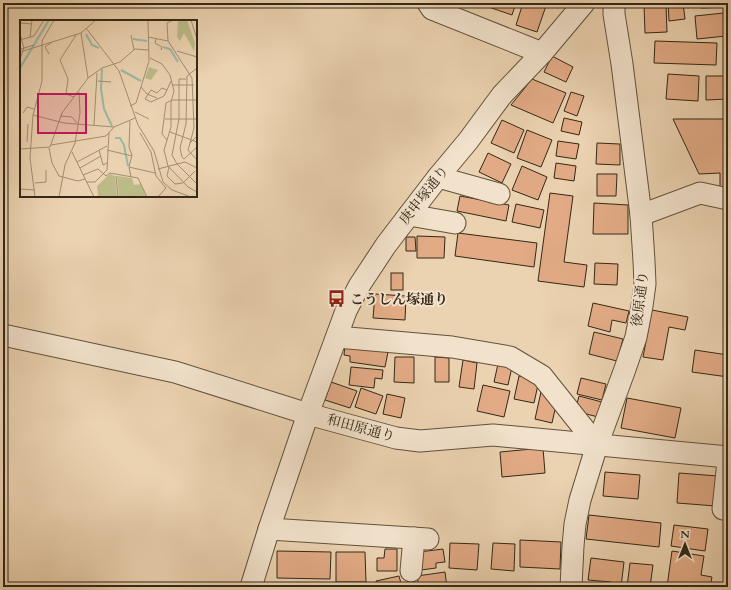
<svg xmlns="http://www.w3.org/2000/svg" width="731" height="590" viewBox="0 0 731 590" font-family="Cardo,'Noto Serif JP',serif">
<style>
.building{fill:#e2ab86;stroke:#342816}
.lines{fill:none;stroke-linecap:round;stroke-linejoin:round}
.minor-casing{stroke:#62523c;stroke-width:23}
.minor{stroke:#f2e2cc;stroke-width:21}
.labels{text-anchor:middle;dominant-baseline:central;stroke-width:4;stroke-linejoin:round;paint-order:stroke}
.street-label{font-size:14px;fill:#342816;stroke:#f2e2cc}
.poi-label{font-size:14px;font-weight:bold;fill:#342816;stroke:#f2e2cc;text-anchor:start}
.inset-river{fill:none;stroke:#99b8a7;stroke-width:2}
.inset-road{fill:none;stroke:#a28e72;stroke-width:1}
.view{fill:#c2185b;fill-opacity:0.15;stroke:#c2185b;stroke-width:2}
.inset-edge{fill:none;stroke:#342816;stroke-width:2}
</style>
<rect width="100%" height="100%" fill="#ebd2b0"/>
<filter id="stains"><feTurbulence type="fractalNoise" baseFrequency=".005" numOctaves="4"/><feColorMatrix values="0 0 0 0 .2 0 0 0 0 .09 0 0 0 0 .02 0 0 0 .5 -.17"/></filter>
<radialGradient id="worn" r=".72"><stop offset=".6" stop-color="#630" stop-opacity="0"/><stop offset="1" stop-color="#630" stop-opacity=".3"/></radialGradient>
<g class="building">
<polygon points="477,3 516,3 512,15"/>
<polygon points="523,3 547,3 537,32 516,25"/>
<polygon points="668,3 683,3 685,19 669,21"/>
<polygon points="701,3 727,3 727,7 701,8"/>
<polygon points="666,4 667,32 645,33 644,5"/>
<polygon points="724,13 726,36 697,39 695,16"/>
<polygon points="655,41 717,43 716,65 654,63"/>
<polygon points="552,56 573,67 566,82 544,72"/>
<polygon points="668,74 699,76 698,101 666,99"/>
<polygon points="706,76 728,76 728,99 706,100"/>
<polygon points="532,79 566,93 553,123 511,105"/>
<polygon points="571,92 584,96 577,116 564,111"/>
<polygon points="564,118 582,122 579,135 561,131"/>
<polygon points="673,119 728,119 728,191 720,191 720,173 699,174"/>
<polygon points="502,120 524,130 514,153 491,143"/>
<polygon points="527,130 552,140 541,167 517,158"/>
<polygon points="558,141 579,144 576,159 556,156"/>
<polygon points="597,143 620,144 620,165 596,164"/>
<polygon points="488,153 511,164 502,183 479,172"/>
<polygon points="556,163 576,166 574,181 554,178"/>
<polygon points="522,166 547,177 538,200 512,190"/>
<polygon points="597,174 617,174 616,196 597,196"/>
<polygon points="550,193 573,196 564,262 587,265 584,287 538,281"/>
<polygon points="460,196 509,205 506,221 457,211"/>
<polygon points="594,203 628,205 628,234 593,234"/>
<polygon points="516,204 544,210 540,228 512,222"/>
<polygon points="458,233 537,243 534,267 455,256"/>
<polygon points="417,236 445,237 444,258 417,258"/>
<polygon points="406,237 415,237 416,251 406,251"/>
<polygon points="595,263 618,264 617,285 594,284"/>
<rect x="391" y="273" width="12" height="17"/>
<polygon points="375,294 406,296 405,320 373,318"/>
<polygon points="593,303 629,311 626,323 612,320 610,332 588,326"/>
<polygon points="652,310 688,317 685,330 669,327 663,360 643,357"/>
<polygon points="594,332 623,339 617,361 589,354"/>
<polygon points="345,344 388,352 385,367 350,362 350,356 344,355"/>
<polygon points="695,350 728,355 728,377 692,372"/>
<polygon points="395,357 414,357 414,383 394,382"/>
<polygon points="435,357 449,358 449,382 435,382"/>
<polygon points="463,360 477,363 474,389 459,387"/>
<polygon points="498,364 512,367 508,385 494,382"/>
<polygon points="351,367 383,370 382,379 375,378 374,388 349,385"/>
<polygon points="519,376 539,380 534,403 514,399"/>
<polygon points="581,378 606,384 602,400 577,394"/>
<polygon points="331,382 357,391 350,408 325,400"/>
<polygon points="483,385 510,391 504,417 477,411"/>
<polygon points="361,388 383,396 376,414 355,407"/>
<polygon points="541,392 547,394 556,405 552,423 535,419"/>
<polygon points="387,394 405,398 401,418 383,414"/>
<polygon points="579,396 602,402 598,417 575,411"/>
<polygon points="627,398 681,408 675,438 621,428"/>
<polygon points="543,448 545,473 502,477 500,452"/>
<polygon points="605,472 640,475 638,499 603,496"/>
<polygon points="679,473 718,476 716,506 677,503"/>
<polygon points="589,515 661,523 659,547 586,539"/>
<polygon points="674,525 708,529 705,551 671,546"/>
<polygon points="520,540 561,542 560,569 520,567"/>
<polygon points="450,543 479,544 477,570 449,568"/>
<polygon points="493,543 515,544 514,571 491,569"/>
<polygon points="385,549 397,549 397,571 377,571 377,558 384,558"/>
<polygon points="443,549 445,562 436,563 436,568 421,570 419,552"/>
<polygon points="277,551 331,552 330,579 277,578"/>
<polygon points="672,551 704,556 701,575 712,577 710,587 667,587"/>
<polygon points="336,552 365,552 366,582 336,582"/>
<polygon points="591,558 624,562 621,587 610,587 611,582 588,580"/>
<polygon points="630,563 653,565 650,587 627,587"/>
<polygon points="445,572 447,587 419,587 417,576"/>
<polygon points="399,576 402,587 377,587 376,581"/>
</g>
<g class="lines">
<defs>
<g id="minor">
<polyline points="428,3 432,9 542,53"/>
<polyline points="438,177 499,194"/>
<polyline points="409,215 455,223"/>
<polyline points="641,215 700,193 728,199"/>
<polyline points="3,335 175,372 308,414 396,438 420,441 493,435 728,457"/>
<polyline points="337,337 452,347 510,357 542,376 597,445"/>
<polyline points="723,509 728,461"/>
<polyline points="269,529 428,539"/>
<polyline points="411,571 414,538"/>
<polyline points="251,587 269,529 308,414 346,311 359,286 386,245 438,177 468,141 502,95 542,53 584,3"/>
<polyline points="571,587 573,546 575,524 580,500 597,445 625,369 636,337 642,306 645,284 644,261 641,215 622,64 614,14 614,3"/>
</g>
</defs>
<use href="#minor" class="minor-casing"/>
<use href="#minor" class="minor"/>
</g>
<defs>
<symbol id="bus-bare" viewBox="-9 -9 18 18"><path d="M-5-6H5V4H4V6H2V4H-2V6H-4V4H-5ZM-3.5-4V0h7V-4ZM-3.5 1.2v1.5H-2V1.2ZM2 1.2v1.5H3.5V1.2Z" fill="#8f2418" stroke="#f2e2cc" stroke-width="2.5" paint-order="stroke"/></symbol>
</defs>
<g fill-rule="evenodd">
<use href="#bus-bare" x="324" y="286" width="25" height="25"/>
</g>
<g class="labels">
<g class="street-label">
<text transform="translate(424 195) rotate(-52)">庚申塚通り</text>
<text transform="translate(640 299) rotate(-83)">後原通り</text>
<text transform="translate(361 428) rotate(15)">和田原通り</text>
</g>
<g class="poi-label">
<text x="350" y="299">こうしん塚通り</text>
</g>
</g>
<g transform="translate(20 20)">
<rect width="177" height="177" fill="#ebd2b0"/>
<path d="M158,0H167L175,23L174,31L164,13L160,21L157,17ZM129,47L138,50L131,60L125,58ZM90,154L95,156L97,177L78,176L77,166ZM97,156L112,158L114,165L121,164L126,177H99Z" fill="#bcbb88"/>
<path class="inset-river" d="M66,14L72,25L79,28M113,19L127,21M143,27L150,29L158,42M0,48L29,0M82,49L81,69L84,89L92,106M101,50L121,61M95,118H100L104,125L108,146"/>
<path class="inset-road" d="M171,0L177,19M0,3L12,4M66,8L99,51L118,105L134,131L143,162L152,170L171,177M0,14L4,28L0,39M111,15L114,30M10,17L12,0M128,17L148,21L172,58L174,108L170,123M136,19L135,23L142,27L141,30M0,20L14,16L24,0M148,21L147,3L153,0M1,29L14,25M157,31L177,37M0,32L61,13L76,0M29,34L25,27L32,22M130,38L142,44L150,55L154,71L151,82V107L144,130L148,146L168,167L177,172M177,48L167,56L166,104L160,128L162,137L164,139L177,127M68,58L82,48L100,42L115,29L129,30M166,59H159V65H174M78,61L91,62M153,65H159V99L152,135L157,144L177,164M121,67L127,74L137,78M147,70L142,68L137,73L131,70L125,79L131,82L144,76L147,70L151,61M54,77L46,74L48,59L40,40L56,15M110,86L116,83L129,41L128,0M115,92L129,99M3,93L7,87L14,89M13,95L44,103L94,107L115,98M40,96L52,97L57,103M145,99H177M110,101L109,127L112,135L109,147L111,157M74,105L77,53M150,112L177,122M120,113L131,132L136,156L146,168M177,116L170,123L168,130L177,140M147,120L142,114L146,83L152,80H177M7,122L8,104M31,125L86,116L94,107M29,128L32,143L39,156L58,161L65,159M0,129L30,127L42,93L68,58L61,13M79,130L83,145L87,143M87,130L112,136M52,132L74,177M57,142L87,126M109,147L135,153M149,147L147,156L155,164L163,163L175,151M60,148L81,136M138,149L165,142L177,148M63,155L78,149L86,156L90,153L118,158L127,177M96,156L98,177M66,162H75L87,150L89,113M15,163L26,162V150M0,169L15,170M15,177L10,138L13,95L22,61V21L34,0M39,177L45,145L55,123L60,93L59,72M138,177L146,168"/>
<path class="view" d="M18,74H66V113H18Z"/>
<rect width="177" height="177" class="inset-edge"/>
</g>
<rect width="731" height="590" fill="none" stroke="#ebd2b0" stroke-width="16"/>
<rect x="4" y="4" width="723" height="582" fill="none" stroke="#342816" stroke-width="2"/>
<rect x="8" y="8" width="715" height="574" fill="none" stroke="#342816"/>
<g transform="translate(685 544)" stroke="#f2e2cc" stroke-width="3" paint-order="stroke">
<path d="M0-3L7 15L0 10L-7 15Z" fill="#342816"/>
<text y="-6" font-size="11" font-weight="bold" text-anchor="middle" fill="#342816">N</text>
</g>
<rect width="100%" height="100%" filter="url(#stains)"/>
<rect width="100%" height="100%" fill="url(#worn)"/>
</svg>
